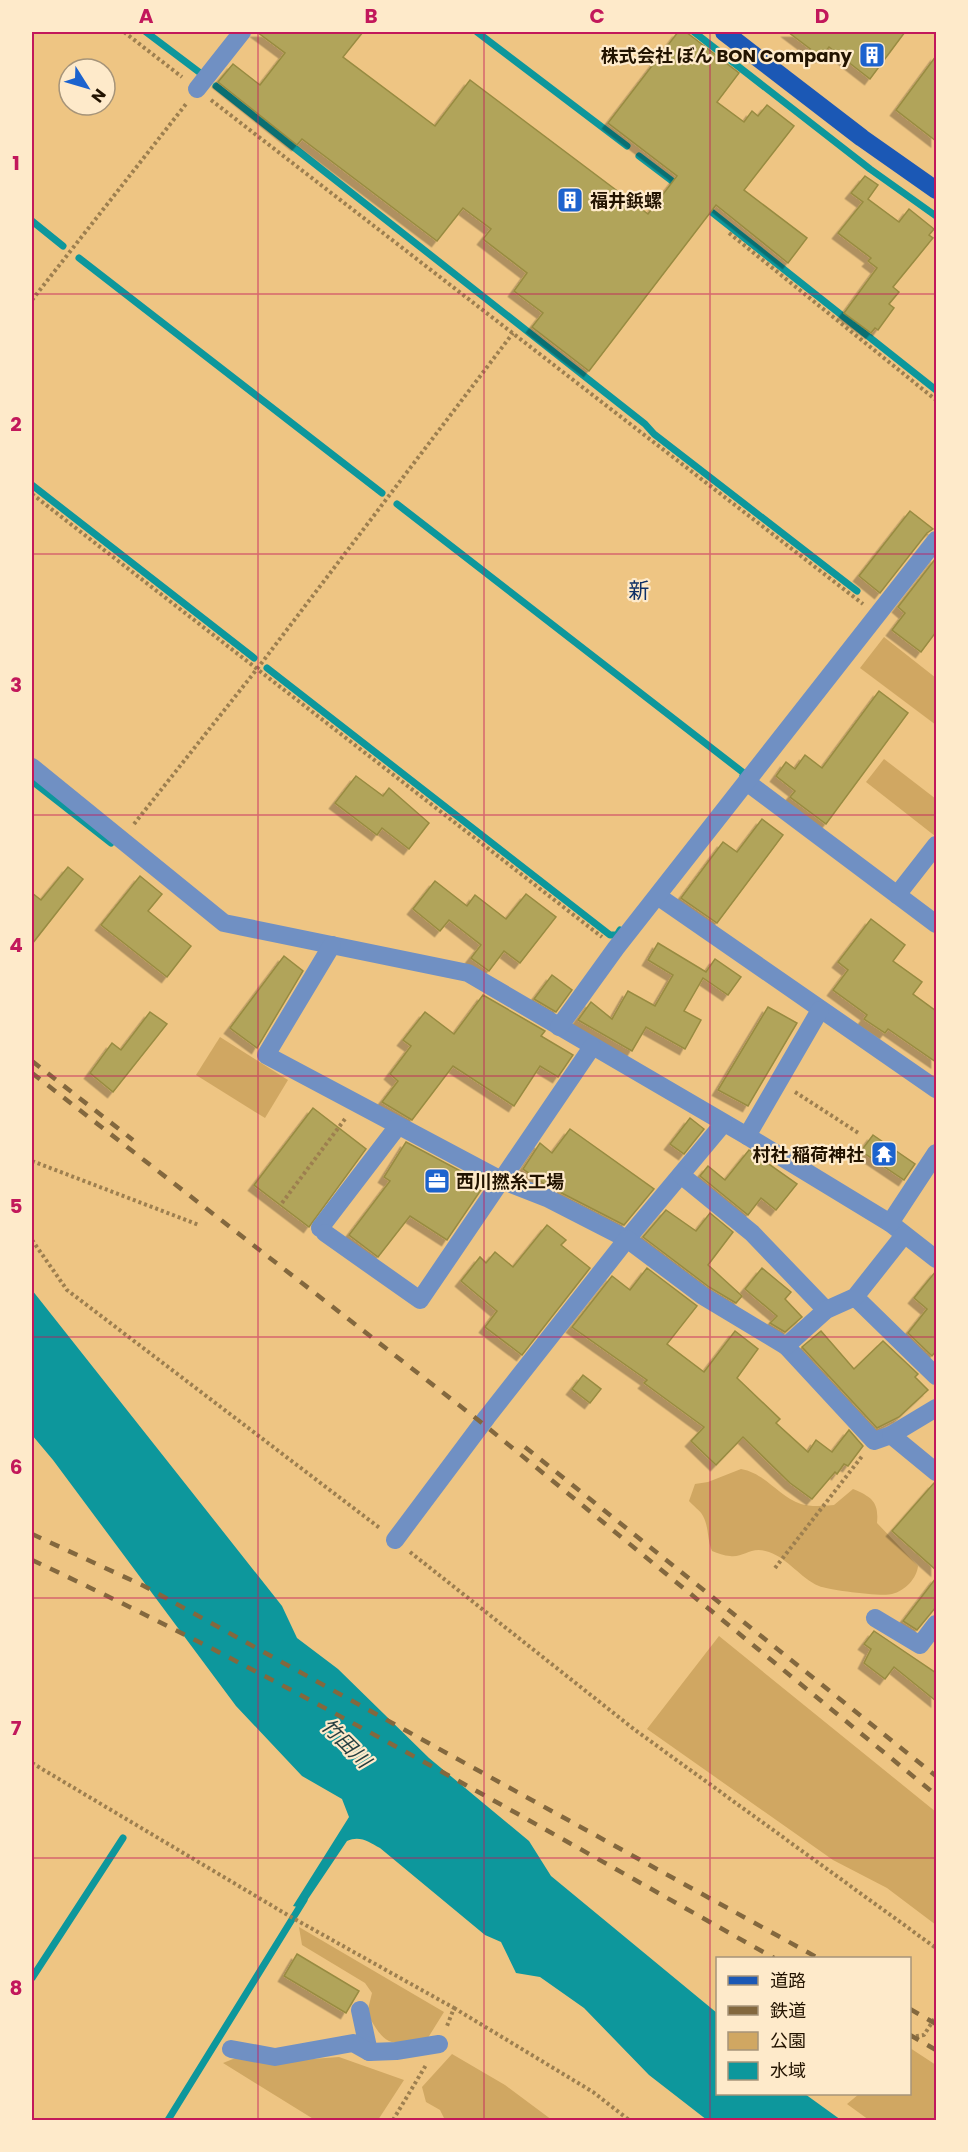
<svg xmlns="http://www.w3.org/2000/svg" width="968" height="2152" viewBox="0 0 968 2152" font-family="Poppins,'Noto Sans JP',sans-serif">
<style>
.green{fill:#d0a762}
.water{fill:#0d979c}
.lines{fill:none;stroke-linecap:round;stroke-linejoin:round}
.stream{stroke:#0d979c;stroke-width:7}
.building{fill:#b1a45a;stroke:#988b41;stroke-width:1.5;filter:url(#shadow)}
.path{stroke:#9d7f4f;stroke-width:4;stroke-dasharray:3 3;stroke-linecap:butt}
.minor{stroke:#7090c3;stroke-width:18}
.major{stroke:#1b58b5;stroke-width:18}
.rail{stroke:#83683e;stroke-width:4.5;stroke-dasharray:10 10;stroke-linecap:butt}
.grid{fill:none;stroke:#c2185b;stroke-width:1.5;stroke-opacity:0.55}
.labels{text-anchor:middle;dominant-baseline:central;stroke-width:4.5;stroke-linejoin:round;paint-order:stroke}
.poi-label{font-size:18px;font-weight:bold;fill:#221300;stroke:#feeaca;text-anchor:end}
.water-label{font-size:20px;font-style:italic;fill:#263f41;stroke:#feeaca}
.quarter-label{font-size:21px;fill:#0f3065;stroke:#feeaca}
.neatline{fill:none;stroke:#c2185b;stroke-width:2}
.grid-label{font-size:20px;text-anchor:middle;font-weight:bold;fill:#c2185b}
</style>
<defs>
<filter id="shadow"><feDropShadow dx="-5.5" dy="5.5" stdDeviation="0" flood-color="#0004"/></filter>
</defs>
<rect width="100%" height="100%" fill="#eec583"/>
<g class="green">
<polygon points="884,637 936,678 936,725 860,668"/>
<polygon points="884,759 936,799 935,836 866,782"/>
<polygon points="220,1037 288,1080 265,1118 196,1075"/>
<path d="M741,1469C765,1473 778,1496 801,1504C811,1507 823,1506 834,1505L853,1489C872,1497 879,1502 877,1523L918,1566C917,1578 905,1591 892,1594C882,1597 828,1590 819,1586C800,1578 789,1559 769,1552C751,1545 744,1558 730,1556C724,1556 718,1553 712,1551C707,1539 709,1527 703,1516C700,1510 693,1506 689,1501L695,1484L708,1482Z"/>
<polygon points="719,1636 936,1812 936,1925 887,1888 833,1860 647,1729"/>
<path d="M299,1927L444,2012L426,2041C390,2046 385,2046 367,2013L372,1993L365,1983L302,1945Z"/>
<polygon points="910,2048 936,2065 936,2120 869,2120 847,2104 859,2094 910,2094"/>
<polygon points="452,2054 505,2085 552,2120 445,2120 440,2110 426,2102 422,2087"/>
<polygon points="238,2057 272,2062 339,2057 404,2080 378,2120 315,2120 223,2063"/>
</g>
<path class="water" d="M32,1290L282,1606L297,1638L338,1669L429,1758L529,1841L551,1876L717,2013L718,2094H805L841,2120H707L649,2075L584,2008L540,1977L516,1973L501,1942L485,1935L380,1848C369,1842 360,1835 347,1841L302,1908L293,1906L349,1817L342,1799L302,1776L236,1706L53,1460L32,1435Z"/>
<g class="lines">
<g class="stream">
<polyline points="146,32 199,72"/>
<polyline points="477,32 627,146"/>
<polyline points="694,32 870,169 936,216"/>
<polyline points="216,86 645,424 654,434 857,591"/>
<polyline points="639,156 680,187"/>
<polyline points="704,206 936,390"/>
<polyline points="32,221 63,246"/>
<polyline points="79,258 382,493"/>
<polyline points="32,485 254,658"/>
<polyline points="397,504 745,774 743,776"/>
<polyline points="267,668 610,935 617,935 620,930"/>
<polyline points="32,781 111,843"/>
<polyline points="32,1978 123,1838"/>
<polyline points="168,2120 304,1900"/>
</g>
</g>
<g class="building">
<polygon points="257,32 363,32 343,57 435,126 470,80 648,214 677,176 608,123 678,32 686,32 739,73 717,102 744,122 752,111 758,116 767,105 794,126 744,190 807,238 788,263 716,205 589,371 532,327 543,313 514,291 527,273 483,239 491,229 463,208 437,241 302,139 297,145 218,82 233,64 260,85 285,53"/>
<polygon points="788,32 905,32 870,79 829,47 821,57"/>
<polygon points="936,56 936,141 896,110"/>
<polygon points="865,176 878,185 868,199 899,222 909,209 934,229 929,235 933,238 893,287 899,292 889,304 894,308 878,330 875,328 871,333 844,313 877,268 868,261 871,258 838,233 863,202 851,193"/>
<polygon points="910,511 933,529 927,533 880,593 859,576"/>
<polygon points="936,558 936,632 921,652 892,630 905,613 898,607"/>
<polygon points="879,691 908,713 826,824 790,797 795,791 776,776 786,762 795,769 805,755 822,768"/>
<polygon points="356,776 383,796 389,788 429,823 409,849 382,828 377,835 335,803"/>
<polygon points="762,819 783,835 717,923 681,898 723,842 737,852"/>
<polygon points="68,867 83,879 32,944 32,893 41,900"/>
<polygon points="140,876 162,894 148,911 191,946 167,977 101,925"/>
<polygon points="435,881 467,906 475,895 506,919 526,894 556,917 520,963 504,951 489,971 471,958 481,945 449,920 440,931 413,909"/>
<polygon points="871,919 905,945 893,961 922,982 913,994 936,1011 936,1062 888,1029 885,1033 864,1019 867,1015 833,990 848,970 838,962"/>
<polygon points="658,943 706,972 715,959 741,977 728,995 703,978 684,1011 701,1020 685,1049 646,1027 632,1051 578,1020 591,1002 612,1019 628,991 655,1006 673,975 648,960"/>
<polygon points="284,956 303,971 257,1048 230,1028"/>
<polygon points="552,975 572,990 556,1012 534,999"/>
<polygon points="483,995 545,1031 541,1036 573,1055 558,1077 540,1066 514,1106 453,1066 412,1120 382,1102 398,1081 390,1074 411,1046 403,1040 425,1012 454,1034"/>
<polygon points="768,1007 797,1023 748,1106 718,1090"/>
<polygon points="150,1012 167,1024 113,1092 90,1073 112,1043 121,1050"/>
<polygon points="313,1108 366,1149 309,1227 254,1185"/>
<polygon points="690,1118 704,1129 684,1154 670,1144"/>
<polygon points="570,1129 654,1189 624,1225 546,1185 523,1169 540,1143 552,1153"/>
<polygon points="873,1135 915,1164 904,1180 861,1151"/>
<polygon points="406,1142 485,1184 447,1240 410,1216 378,1257 349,1235 390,1181 384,1177"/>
<polygon points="749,1150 797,1184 776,1210 761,1198 748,1215 700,1176 708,1166 725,1180"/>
<polygon points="666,1210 696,1231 710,1213 733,1232 708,1265 742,1296 736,1303 709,1287 643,1237"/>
<polygon points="547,1225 566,1240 561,1245 590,1268 522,1355 485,1327 497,1311 461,1281 480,1257 486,1263 495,1252 513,1267"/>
<polygon points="647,1268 697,1306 667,1344 704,1372 735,1331 758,1349 737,1378 780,1419 776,1423 808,1452 816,1440 832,1452 849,1430 863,1446 848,1466 844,1464 837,1474 835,1472 812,1499 790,1483 743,1437 716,1465 691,1441 704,1427 644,1383 647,1380 572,1327 612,1276 630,1290"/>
<polygon points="762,1268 791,1292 785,1299 802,1317 785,1332 770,1323 777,1316 745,1289"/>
<polygon points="936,1271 936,1351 932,1356 908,1333 927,1309 914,1298"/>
<polygon points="821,1331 854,1369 883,1341 918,1374 915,1377 928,1390 899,1417 877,1428 802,1347"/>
<polygon points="583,1375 601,1389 590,1403 572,1389"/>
<polygon points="934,1483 936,1483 936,1570 892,1531"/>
<polygon points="936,1578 936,1607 917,1630 903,1621"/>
<polygon points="874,1631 936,1673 936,1701 894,1667 885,1679 864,1663 871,1649 864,1644"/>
<polygon points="297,1954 359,1991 346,2013 284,1976"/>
</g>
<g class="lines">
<g class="path">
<polyline points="124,32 182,77"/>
<polyline points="211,100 863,604"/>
<polyline points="729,233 936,400"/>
<polyline points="32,300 186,104"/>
<polyline points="32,494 602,937"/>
<polyline points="134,824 257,669 513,333"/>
<polyline points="795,1092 860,1134"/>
<polyline points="32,1161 199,1225"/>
<polyline points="282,1203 345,1119"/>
<polyline points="32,1240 67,1290 381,1529"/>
<polyline points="410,1552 635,1730 936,1948"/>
<polyline points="775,1568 863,1455"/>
<polyline points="32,1763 291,1917 454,2008 447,2026"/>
<polyline points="454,2008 593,2092 629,2120"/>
<polyline points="910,2037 924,2035 936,2016"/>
<polyline points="393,2120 426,2065"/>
</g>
<g class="minor">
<polyline points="197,89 242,32"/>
<polyline points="32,767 224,923 468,973 747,1136 890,1223 936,1259"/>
<polyline points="748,783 936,924"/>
<polyline points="897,895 936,845"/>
<polyline points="659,897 936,1089"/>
<polyline points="332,945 266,1055 501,1180 547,1198 627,1239 723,1124"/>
<polyline points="559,1027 616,948 936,540"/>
<polyline points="747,1136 820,1010"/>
<polyline points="681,1175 752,1233 826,1310"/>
<polyline points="890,1223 936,1153"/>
<polyline points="320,1228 398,1126"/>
<polyline points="325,1233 420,1300 592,1047"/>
<polyline points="855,1297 936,1376"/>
<polyline points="786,1346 874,1441 891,1435"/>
<polyline points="936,1408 891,1435 936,1472"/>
<polyline points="395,1540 487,1417 627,1239 703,1296 786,1346 826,1310 855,1297 904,1235"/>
<polyline points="875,1618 920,1645 936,1624"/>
<polyline points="360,2010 369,2052"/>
<polyline points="231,2049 275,2057 353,2043 369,2052 396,2051 439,2044"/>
</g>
<polyline class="major" points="724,32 862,138 936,190"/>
<g class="rail">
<polyline points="32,1061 133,1140"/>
<polyline points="32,1073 482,1423 936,1795"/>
<polyline points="525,1447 936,1776"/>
<polyline points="32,1534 144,1586 818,1958"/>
<path d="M32,1560C286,1679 529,1821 774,1958"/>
<polyline points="910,2009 936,2024"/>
<polyline points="910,2035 936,2050"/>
</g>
</g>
<path class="grid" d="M258,32V2120M484,32V2120M710,32V2120M32,294H936M32,554H936M32,815H936M32,1076H936M32,1337H936M32,1598H936M32,1858H936"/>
<defs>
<symbol id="building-square" viewBox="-11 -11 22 22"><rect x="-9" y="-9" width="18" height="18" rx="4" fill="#1c63ce" stroke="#feeaca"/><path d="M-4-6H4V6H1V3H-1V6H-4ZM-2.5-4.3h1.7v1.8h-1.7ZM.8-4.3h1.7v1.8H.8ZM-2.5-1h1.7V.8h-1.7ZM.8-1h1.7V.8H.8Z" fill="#fff"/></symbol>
<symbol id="temple-square" viewBox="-11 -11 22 22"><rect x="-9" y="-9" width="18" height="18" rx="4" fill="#1c63ce" stroke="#feeaca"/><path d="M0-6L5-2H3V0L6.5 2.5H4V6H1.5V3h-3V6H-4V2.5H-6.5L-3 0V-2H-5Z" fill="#fff"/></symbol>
<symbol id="office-square" viewBox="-11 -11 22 22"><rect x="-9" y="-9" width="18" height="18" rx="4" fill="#1c63ce" stroke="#feeaca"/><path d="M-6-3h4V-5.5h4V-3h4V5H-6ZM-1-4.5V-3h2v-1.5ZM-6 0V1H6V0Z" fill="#fff"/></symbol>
</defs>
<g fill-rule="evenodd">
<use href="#building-square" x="857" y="40" width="30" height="30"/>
<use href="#building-square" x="555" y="185" width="30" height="30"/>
<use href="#temple-square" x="869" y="1139" width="30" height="30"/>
<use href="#office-square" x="422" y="1166" width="30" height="30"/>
</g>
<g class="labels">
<g class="poi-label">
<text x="852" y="55">株式会社 ぼん BON Company</text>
<text x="590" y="200" text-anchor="start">福井鋲螺</text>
<text x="864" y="1154">村社 稲荷神社</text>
<text x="456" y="1181" text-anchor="start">西川撚糸工場</text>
</g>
<g class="water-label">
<text transform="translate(346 1743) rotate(45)">竹田川</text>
</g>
<g class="quarter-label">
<text x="639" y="590">新</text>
</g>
</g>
<rect width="968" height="2152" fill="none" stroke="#feeaca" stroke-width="66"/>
<rect x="716" y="1957" width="195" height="138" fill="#feeaca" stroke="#a69479" stroke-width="1.5"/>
<rect x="728" y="1976" width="30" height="9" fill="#1b58b5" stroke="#a69479" stroke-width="1.5"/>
<text x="770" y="1987" font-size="18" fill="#221300">道路</text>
<rect x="728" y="2006" width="30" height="9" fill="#83683e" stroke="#a69479" stroke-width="1.5"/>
<text x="770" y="2017" font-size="18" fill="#221300">鉄道</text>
<rect x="728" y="2032" width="30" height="18" fill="#d0a762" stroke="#a69479" stroke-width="1.5"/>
<text x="770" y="2047" font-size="18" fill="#221300">公園</text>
<rect x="728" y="2062" width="30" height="18" fill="#0d979c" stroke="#a69479" stroke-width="1.5"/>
<text x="770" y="2077" font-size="18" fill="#221300">水域</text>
<g transform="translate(87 87) rotate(127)"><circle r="28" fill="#feeaca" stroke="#a69479" stroke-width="1.5"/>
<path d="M0-4.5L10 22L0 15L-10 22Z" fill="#1c63ce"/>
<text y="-9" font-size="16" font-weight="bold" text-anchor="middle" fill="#221300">N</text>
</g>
<rect x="33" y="33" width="902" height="2086" class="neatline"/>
<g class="grid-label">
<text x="146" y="23">A</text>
<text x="371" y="23">B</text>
<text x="597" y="23">C</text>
<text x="822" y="23">D</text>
<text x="16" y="170">1</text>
<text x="16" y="431">2</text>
<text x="16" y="692">3</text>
<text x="16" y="952">4</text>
<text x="16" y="1213">5</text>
<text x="16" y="1474">6</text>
<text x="16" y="1735">7</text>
<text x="16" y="1995">8</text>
</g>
</svg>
